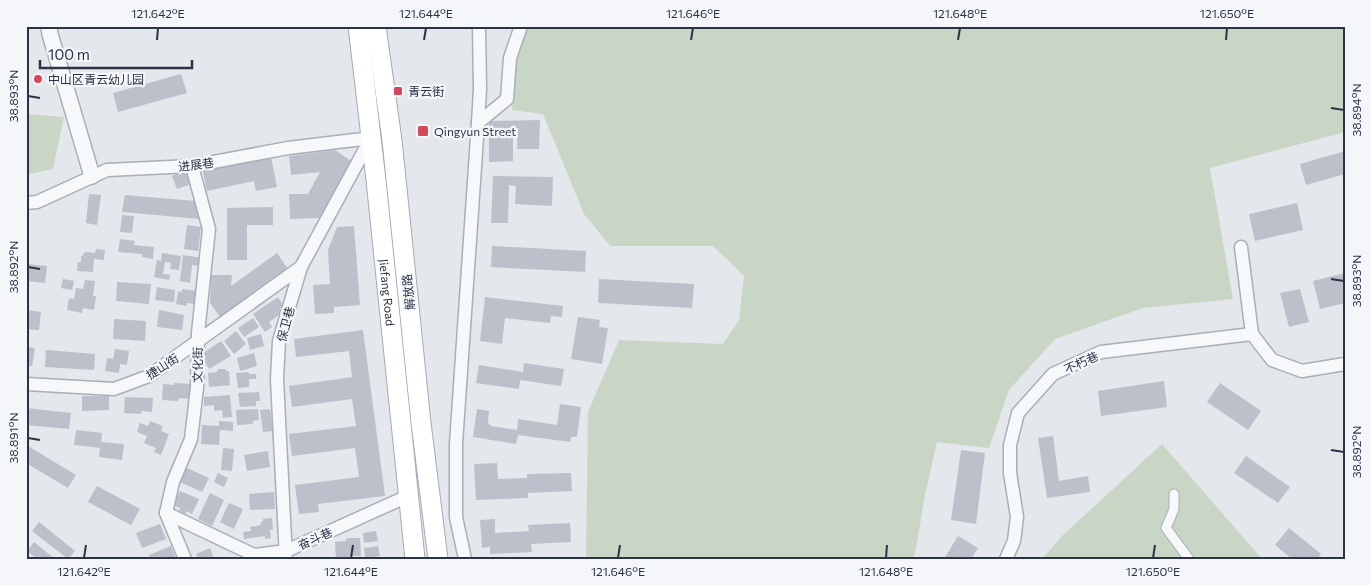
<svg xmlns="http://www.w3.org/2000/svg" width="1371" height="585" viewBox="0 0 1371 585" font-family="Commissioner,'Noto Sans SC',sans-serif">
<style>
.green{fill:#c9d6c5}
.building{fill:#bbc0ca}
.lines{fill:none;stroke-linecap:round;stroke-linejoin:round}
.pedestrian-casing{stroke:#a9aeb7;stroke-width:11}
.minor-casing{stroke:#a9aeb7;stroke-width:15}
.tertiary-casing{stroke:#a9aeb7;stroke-width:18}
.primary-casing{stroke:#a3abb8;stroke-width:21}
.pedestrian{stroke:#f7f8fa;stroke-width:9}
.minor{stroke:#f7f8fa;stroke-width:12}
.tertiary{stroke:#f7f8fa;stroke-width:15}
.primary{stroke:#fff;stroke-width:19}
.ticks{fill:none;stroke:#2b3445;stroke-width:2}
.poi-dot{fill:#d1495b;stroke:#f4f6f9;stroke-width:2}
.labels{text-anchor:middle;dominant-baseline:central;stroke-width:4.5;stroke-linejoin:round;paint-order:stroke}
.poi-label{font-size:12px;fill:#2b3445;stroke:#f4f6f9;text-anchor:start}
.street-label{font-size:12px;fill:#2b3445;stroke:#f4f6f9}
.neatline{fill:none;stroke:#2b3445;stroke-width:2}
.ticks-label{font-size:12px;text-anchor:middle;fill:#2b3445}
</style>
<rect width="100%" height="100%" fill="#e4e7ec"/>
<g class="green">
<polygon points="526,26 1345,26 1345,132 1210,168 1233,299 1143,308 1055,339 1009,390 989,448 937,442 925,495 915,554 912,559 586,559 588,412 619,340 723,344 739,320 744,276 713,246 610,246 584,214 543,114 512,110 514,67"/>
<polygon points="26,114 64,117 53,169 26,175"/>
<polygon points="1162,444 1262,559 1042,559 1063,535"/>
</g>
<g class="building">
<polygon points="181,74 187,93 118,112 113,93"/>
<polygon points="540,120 539,149 517,149 518,128 513,128 513,161 489,162 489,121"/>
<polygon points="335,150 351,161 320,218 290,219 289,194 308,194 320,172 291,175 289,156"/>
<polygon points="1345,151 1345,174 1306,185 1300,164"/>
<polygon points="271,157 277,187 256,191 254,181 207,191 203,171"/>
<polygon points="186,170 191,184 177,189 172,176"/>
<polygon points="493,176 553,177 552,206 515,204 516,186 509,185 508,223 491,223"/>
<polygon points="89,194 101,195 97,225 86,223"/>
<polygon points="125,195 196,201 200,219 122,212"/>
<polygon points="1297,203 1303,230 1255,241 1249,214"/>
<polygon points="273,207 273,225 247,225 247,260 227,260 227,208"/>
<polygon points="122,215 134,216 132,233 120,232"/>
<polygon points="187,225 201,227 198,251 184,249"/>
<polygon points="354,226 360,305 334,307 334,313 315,314 313,285 330,284 328,250 337,227"/>
<polygon points="120,239 135,241 134,245 154,247 153,259 142,257 142,254 118,252"/>
<polygon points="492,246 586,251 585,272 491,267"/>
<polygon points="96,249 105,250 104,260 94,259 93,272 77,271 78,262 81,262 81,257 85,252 95,253"/>
<polygon points="162,253 181,256 179,270 170,269 171,263 165,262 163,274 170,275 169,280 154,277 157,260 161,261"/>
<polygon points="277,253 288,269 221,318 210,303 211,275 232,275 231,286"/>
<polygon points="183,255 202,258 201,266 192,265 190,283 180,281"/>
<polygon points="26,264 47,266 45,283 26,281"/>
<polygon points="1345,273 1345,303 1320,309 1313,281"/>
<polygon points="63,279 74,281 72,290 61,288"/>
<polygon points="599,279 694,284 692,308 598,303"/>
<polygon points="85,280 95,281 93,296 96,296 94,310 83,308 82,313 67,310 69,298 74,299 76,288 83,289"/>
<polygon points="117,282 151,284 149,304 116,301"/>
<polygon points="157,287 175,290 174,302 155,300"/>
<polygon points="182,289 197,291 195,304 187,303 187,306 176,304 178,291 182,292"/>
<polygon points="1300,289 1309,322 1289,327 1280,293"/>
<polygon points="278,297 284,306 279,309 282,313 269,322 272,327 265,332 253,314"/>
<polygon points="485,297 563,306 562,317 551,316 550,323 505,318 502,344 480,341"/>
<polygon points="26,310 41,312 39,330 26,329"/>
<polygon points="159,310 184,315 182,330 157,327"/>
<polygon points="578,317 600,320 599,327 608,328 602,364 571,359"/>
<polygon points="253,318 259,327 244,337 238,328"/>
<polygon points="114,319 146,321 145,341 113,339"/>
<polygon points="363,330 385,496 318,504 319,512 299,514 295,485 359,477 355,448 292,456 289,434 356,426 352,399 292,407 289,386 352,377 349,351 296,357 294,339"/>
<polygon points="236,331 246,344 234,354 224,341"/>
<polygon points="261,334 264,346 250,350 247,338"/>
<polygon points="221,341 231,356 209,369 200,355"/>
<polygon points="26,347 35,348 32,366 26,365"/>
<polygon points="115,349 129,351 127,365 120,364 119,373 105,371 107,358 113,359"/>
<polygon points="46,350 95,354 94,370 45,367"/>
<polygon points="254,353 257,366 240,371 237,358"/>
<polygon points="524,363 564,369 561,386 520,380 519,389 476,383 479,365 523,372"/>
<polygon points="218,369 226,369 226,371 229,371 230,385 209,387 208,373 217,372"/>
<polygon points="249,372 249,374 256,374 256,379 249,379 249,387 238,388 236,373"/>
<polygon points="1164,381 1167,407 1101,416 1098,391"/>
<polygon points="174,383 191,384 190,399 179,398 178,401 162,400 163,384 174,385"/>
<polygon points="1220,383 1261,411 1248,430 1207,402"/>
<polygon points="259,392 260,401 256,401 256,406 240,407 238,393"/>
<polygon points="230,395 232,417 223,418 222,410 214,411 214,405 204,406 204,397"/>
<polygon points="82,396 109,396 109,410 82,411"/>
<polygon points="125,397 153,398 152,412 141,411 141,414 124,413"/>
<polygon points="560,404 581,407 577,437 571,437 570,442 518,435 516,444 473,437 477,409 489,411 488,423 491,426 517,430 518,419 557,425"/>
<polygon points="26,408 71,413 69,429 26,425"/>
<polygon points="258,409 259,420 253,421 253,424 237,425 236,410"/>
<polygon points="270,409 273,431 263,432 260,410"/>
<polygon points="150,421 163,426 161,431 169,434 161,455 154,452 156,448 144,443 147,436 137,432 140,423 148,426"/>
<polygon points="219,421 233,422 233,431 220,430 219,445 201,444 202,425 219,426"/>
<polygon points="76,430 102,433 101,442 124,444 122,460 99,457 100,448 74,445"/>
<polygon points="1053,436 1059,481 1088,476 1090,492 1047,498 1038,438"/>
<polygon points="28,446 76,475 68,488 26,463"/>
<polygon points="223,448 234,449 232,471 221,470"/>
<polygon points="961,450 985,453 976,524 951,520"/>
<polygon points="268,451 270,467 247,471 244,455"/>
<polygon points="1246,456 1290,487 1278,503 1234,473"/>
<polygon points="497,463 498,479 527,478 527,474 571,473 572,491 528,493 528,498 476,500 474,464"/>
<polygon points="187,468 209,478 202,492 180,482"/>
<polygon points="218,473 228,478 224,487 214,482"/>
<polygon points="97,486 140,509 131,525 88,502"/>
<polygon points="180,491 199,499 192,514 187,511 185,514 179,511 180,508 173,505"/>
<polygon points="274,492 275,509 250,510 249,494"/>
<polygon points="210,493 224,500 212,526 198,519"/>
<polygon points="229,503 243,509 234,529 220,522"/>
<polygon points="272,518 273,530 270,530 271,538 265,539 265,536 244,539 243,532 251,531 250,527 261,525 261,522 263,521 263,519"/>
<polygon points="495,519 495,533 529,531 528,525 570,523 571,542 531,544 532,552 490,554 490,547 482,548 480,520"/>
<polygon points="39,522 75,551 68,559 32,531"/>
<polygon points="160,524 166,539 142,548 136,533"/>
<polygon points="1289,528 1321,554 1317,559 1292,559 1275,545"/>
<polygon points="376,531 378,541 364,543 363,533"/>
<polygon points="958,536 978,548 971,559 944,559"/>
<polygon points="346,538 360,538 361,556 349,556 349,559 336,559 335,542 346,541"/>
<polygon points="34,542 55,559 37,559 27,551"/>
<polygon points="171,546 176,559 150,559 149,555"/>
<polygon points="378,546 380,556 365,558 364,548"/>
<polygon points="210,548 214,559 198,559 196,554"/>
</g>
<g class="lines">
<defs>
<polyline id="pedestrian" points="1174,494 1174,509 1166,528 1189,559"/>
<g id="minor">
<polyline points="478,123 507,99 510,58 521,26"/>
<polyline points="26,203 37,202 107,170 192,166 288,148 371,138"/>
<polyline points="1252,334 1272,360 1302,371 1345,364"/>
<polyline points="26,384 114,389 149,376 301,267"/>
<polyline points="166,513 254,555 286,551 408,496"/>
<polyline points="185,559 166,513 173,482 191,439 197,388 198,333 209,229 192,166"/>
<polyline points="286,559 277,379 279,341 301,267 371,138"/>
<polyline points="465,559 456,517 456,444 478,123 480,89 479,26"/>
<polyline points="1006,559 1014,541 1017,517 1010,473 1010,445 1018,413 1053,374 1101,352 1252,334 1241,247"/>
</g>
<polyline id="tertiary" points="49,26 50,34 92,176"/>
<g id="primary">
<path id="s1" d="M358,26L376,180L415,559"/>
<polyline points="376,26 392,140 421,423 438,559"/>
</g>
</defs>
<use href="#pedestrian" class="pedestrian-casing"/>
<use href="#minor" class="minor-casing"/>
<use href="#tertiary" class="tertiary-casing"/>
<use href="#primary" class="primary-casing"/>
<use href="#pedestrian" class="pedestrian"/>
<use href="#minor" class="minor"/>
<use href="#tertiary" class="tertiary"/>
<use href="#primary" class="primary"/>
</g>
<path class="ticks" d="M157,40L158,28M424,40L426,28M691,40L693,28M958,40L960,28M1226,40L1227,28M28,96L40,98M1331,108L1344,110M28,267L40,269M1331,279L1344,281M28,438L40,440M1331,450L1344,452M84,558L86,545M351,558L353,545M618,558L620,545M886,558L887,545M1153,558L1155,545"/>
<g class="poi-dot">
<circle cx="38" cy="79" r="5"/>
<rect x="393" y="86" width="10" height="10" rx="2.5"/>
<rect x="417" y="125" width="12" height="12" rx="2.5"/>
</g>
<g class="labels">
<g class="poi-label">
<text x="48" y="79">中山区青云幼儿园</text>
<text x="408" y="91">青云街</text>
<text x="434" y="131">Qingyun Street</text>
</g>
<g class="street-label">
<text transform="translate(196 164) rotate(-7)">进展巷</text>
<text stroke="none"><textPath href="#s1" startOffset="268">Jiefang Road</textPath></text>
<text transform="translate(408 292) rotate(-96)">解放路</text>
<text transform="translate(285 324) rotate(-75)">保卫巷</text>
<text transform="translate(1081 362) rotate(-24)">不朽巷</text>
<text transform="translate(197 365) rotate(-89)">文化街</text>
<text transform="translate(162 366) rotate(-33)">捷山街</text>
<text transform="translate(315 538) rotate(-24)">奋斗巷</text>
</g>
</g>
<rect width="1371" height="585" fill="none" stroke="#f4f6f9" stroke-width="55"/>
<path d="M40 60v8h152v-8" fill="none" stroke="#2b3445" stroke-width="2.5"/>
<text x="48" y="60" font-size="15" fill="#2b3445" stroke="#f4f6f9" stroke-width="4" paint-order="stroke">100 m</text>
<rect x="28" y="28" width="1316" height="530" class="neatline"/>
<g class="ticks-label">
<text x="158" y="18">121.642°E</text>
<text x="426" y="18">121.644°E</text>
<text x="693" y="18">121.646°E</text>
<text x="960" y="18">121.648°E</text>
<text x="1227" y="18">121.650°E</text>
<text transform="translate(14 96) rotate(-90)" y="4">38.893°N</text>
<text transform="translate(1357 110) rotate(-90)" y="4">38.894°N</text>
<text transform="translate(14 267) rotate(-90)" y="4">38.892°N</text>
<text transform="translate(1357 281) rotate(-90)" y="4">38.893°N</text>
<text transform="translate(14 438) rotate(-90)" y="4">38.891°N</text>
<text transform="translate(1357 452) rotate(-90)" y="4">38.892°N</text>
<text x="84" y="576">121.642°E</text>
<text x="351" y="576">121.644°E</text>
<text x="618" y="576">121.646°E</text>
<text x="886" y="576">121.648°E</text>
<text x="1153" y="576">121.650°E</text>
</g>
</svg>
